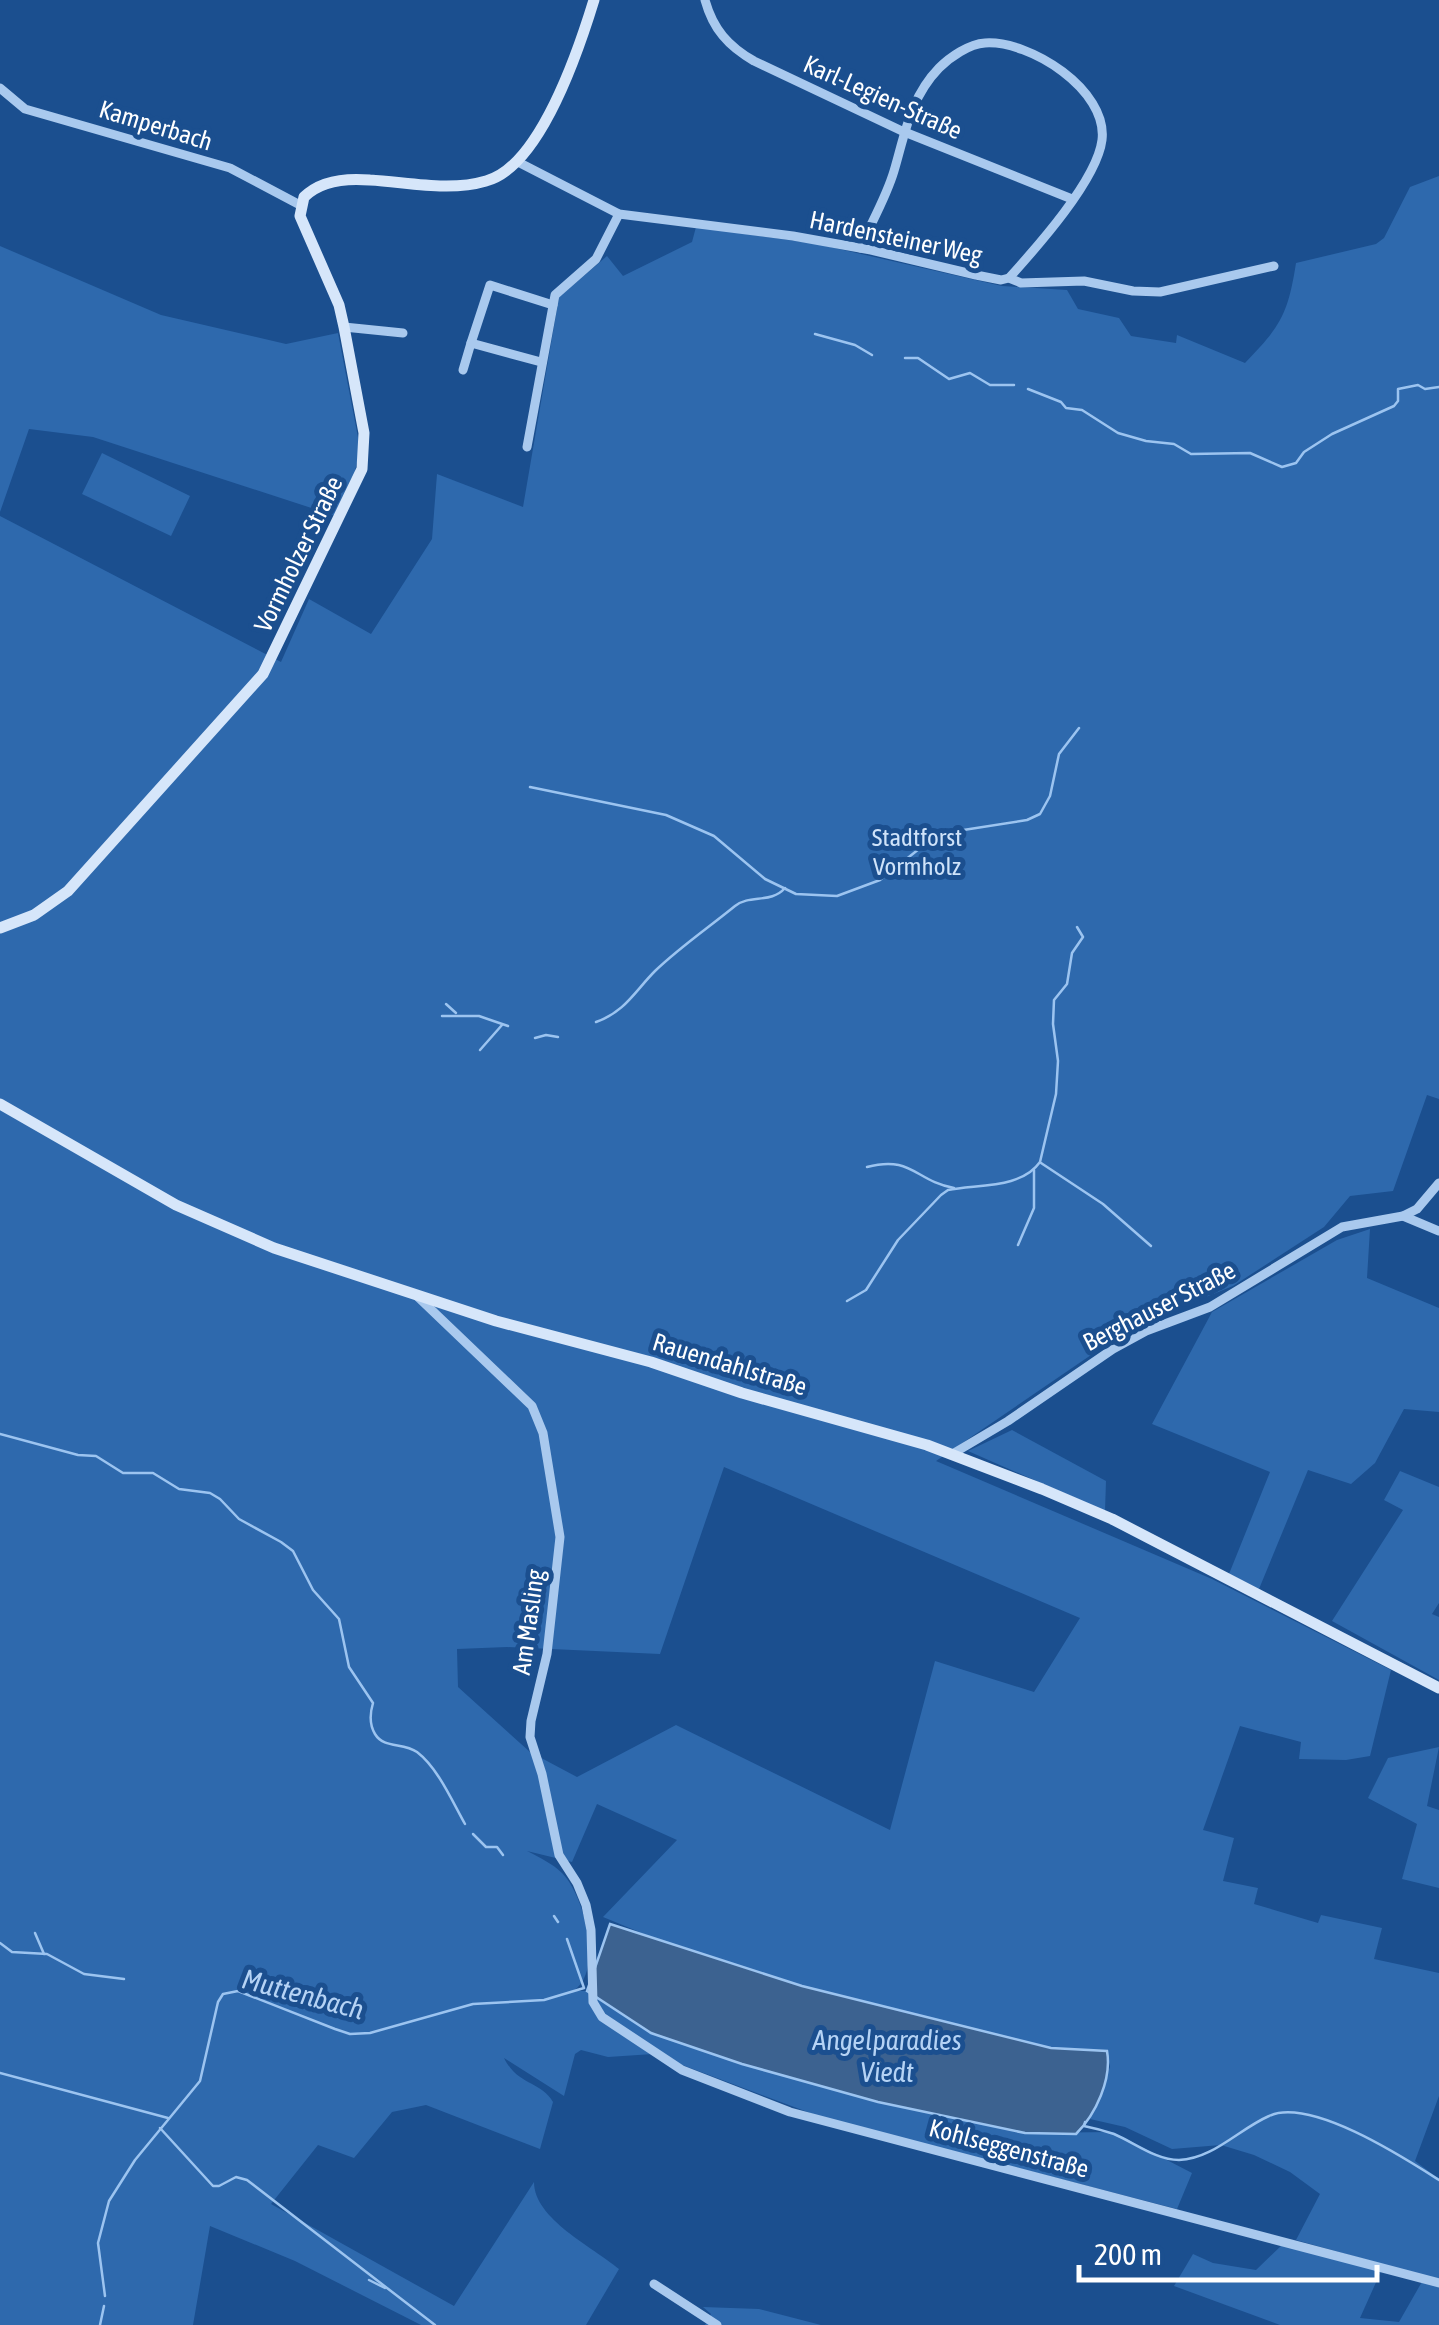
<svg xmlns="http://www.w3.org/2000/svg" width="1439" height="2325" viewBox="0 0 1439 2325" font-family="'Asap Condensed',sans-serif">
<style>
.green{fill:#2e69ad;fill-rule:evenodd}
.water{fill:#3c6290;stroke:#9cc4f0;stroke-width:2.5}
.lines{fill:none;stroke-linecap:round;stroke-linejoin:round}
.stream{stroke:#9cc4f0;stroke-width:2.5}
.street{stroke:#a9c9ee;stroke-width:9}
.secondary{stroke:#d6e6fa;stroke-width:11}
.labels{text-anchor:middle;dominant-baseline:central;stroke-width:10;stroke-linejoin:round;paint-order:stroke}
.street-label{font-size:25px;fill:#fff;stroke:#1b4f8f}
.park-label{font-size:25px;fill:#cfe3fa;stroke:#1b4f8f}
.water-label{font-size:28px;font-style:italic;fill:#b5d3f5;stroke:#1b4f8f}
</style>
<rect width="100%" height="100%" fill="#1b4f8f"/>
<g class="green">
<path d="M1439,176V1099L1427,1095L1393,1191L1350,1196L1324,1227L1233,1286L1132,1327L936,1461L1212,1579L1391,1670L1370,1756L1346,1760L1299,1759L1301,1742L1240,1726L1203,1830L1234,1838L1223,1881L1258,1888L1254,1904L1318,1923L1321,1915L1382,1928L1374,1959L1439,1973V2096L1415,2161L1439,2179V2280L1296,2240L1320,2194L1290,2172L1254,2155L1221,2145L1172,2149L1125,2127L1090,2119L1110,2067L1107,2050L1051,2048L802,1986L649,1936L603,1917L677,1840L597,1804L572,1862L527,1851C539,1857 553,1864 562,1873C585,1896 604,1972 573,1991H587L651,2033L742,2064L878,2102L1025,2133L1113,2132L1192,2173L1177,2209L821,2117L653,2054L608,2057L581,2050L575,2054L564,2096L504,2058C518,2086 541,2081 553,2102L540,2149L426,2105L392,2112L354,2158L318,2145L271,2204L454,2306L534,2182C534,2219 593,2247 619,2269L586,2325H421L295,2261L210,2226L193,2325H0V516L281,662L309,599L371,634L432,539L437,474L523,507L559,297L607,256L623,276L692,242L696,227L817,244L1002,286L1067,290L1078,309L1119,318L1131,336L1176,343L1177,335L1245,363C1281,326 1288,314 1296,263L1376,244L1384,238L1410,187ZM724,1467L1080,1618L1034,1692L935,1661L890,1830L676,1725L577,1777L530,1752L458,1687L457,1649L507,1647L660,1654Z"/>
<polygon points="0,246 161,315 286,344 338,333 360,448 353,481 336,516 93,437 29,429 0,512"/>
<polygon points="102,453 190,496 171,536 82,494"/>
<polygon points="1370,1229 1367,1278 1439,1308 1439,1412 1404,1409 1375,1463 1351,1484 1308,1470 1259,1589 1229,1574 1270,1472 1152,1424 1212,1312 1337,1240"/>
<polygon points="1012,1430 1106,1481 1105,1511 968,1451"/>
<polygon points="1400,1471 1439,1487 1439,1603 1432,1614 1439,1617 1439,1680 1332,1621 1403,1510 1384,1500"/>
<polygon points="1439,1747 1427,1806 1439,1810 1439,1888 1402,1879 1417,1824 1368,1798 1388,1758"/>
<polygon points="1283,2244 1382,2269 1360,2318 1399,2322 1423,2280 1439,2287 1439,2325 1280,2325 1174,2286 1193,2254 1213,2263 1256,2270"/>
<polygon points="703,2307 759,2309 821,2325 705,2325 711,2314"/>
</g>
<path class="water" d="M610,1924L802,1986L1051,2048L1107,2051C1112,2079 1096,2114 1076,2134L1025,2133L878,2102L742,2064L651,2033L587,1991Z"/>
<g class="lines">
<g class="stream">
<polyline points="815,334 855,345 872,355"/>
<polyline points="905,358 918,358 949,379 970,373 990,385 1014,385"/>
<polyline points="1028,389 1061,402 1066,408 1082,410 1118,433 1146,441 1174,444 1191,454 1250,453 1282,467 1296,463 1304,452 1332,434 1394,406 1398,401 1398,389 1418,385 1425,389 1439,387"/>
<polyline points="530,787 666,815 714,836 765,879 796,894 837,896 880,880 929,841 957,831 1027,820 1040,814 1050,796 1059,754 1079,728"/>
<polyline points="446,1004 456,1013"/>
<polyline points="442,1016 479,1016 508,1026"/>
<path d="M596,1022C625,1012 635,991 655,971C680,947 708,928 735,906C750,894 771,904 785,888"/>
<polyline points="535,1038 546,1035 558,1037"/>
<polyline points="480,1050 502,1025"/>
<polyline points="1041,1163 1103,1204 1151,1246"/>
<path d="M867,1167C912,1155 915,1181 954,1188"/>
<polyline points="1018,1245 1034,1208 1034,1170"/>
<path d="M847,1301L866,1290L898,1240L941,1195L948,1190C977,1184 1021,1189 1040,1162L1056,1094L1058,1061L1053,1024L1054,1000L1067,984L1072,953L1083,937L1077,927"/>
<path d="M0,1434L78,1455L96,1456L123,1473H153L179,1489L210,1493L220,1499L239,1519L281,1542L293,1551L313,1590L339,1619L349,1667L373,1703C370,1713 369,1724 375,1734C384,1749 403,1742 417,1752C438,1768 452,1801 465,1824"/>
<polyline points="473,1834 486,1847 497,1847 503,1855"/>
<polyline points="554,1916 558,1922"/>
<polyline points="35,1933 44,1954"/>
<polyline points="0,1943 12,1952 47,1954 84,1974 124,1979"/>
<polyline points="0,2073 168,2118"/>
<path d="M1085,2122L1084,2126C1094,2128 1105,2131 1114,2134C1135,2143 1156,2160 1179,2160C1213,2159 1239,2129 1269,2116C1310,2097 1403,2157 1439,2180"/>
<polyline points="160,2128 213,2186 219,2186 236,2177 247,2180 435,2325"/>
<polyline points="369,2280 385,2288"/>
<polyline points="105,2296 98,2243 109,2201 135,2160 200,2081 218,2002 223,1994 238,1991 335,2029 350,2034 370,2033 473,2004 544,2000 584,1988 567,1939"/>
<polyline points="100,2325 104,2306"/>
</g>
<g class="street">
<path d="M705,0C713,29 728,46 754,61L902,131L1072,199"/>
<polyline points="0,88 25,109 230,168 300,205"/>
<polyline points="518,162 619,214 793,236 871,250 976,275 1001,280 1009,278 1021,283 1084,281 1133,291 1160,292 1274,266"/>
<path d="M860,248C871,223 886,198 894,171C905,134 910,98 939,68C950,57 969,44 985,43C1030,40 1108,90 1102,140C1097,180 1037,247 1009,278"/>
<polyline points="344,327 403,333"/>
<polyline points="541,362 471,343 490,285 553,305"/>
<polyline points="463,370 471,343"/>
<polyline points="527,447 555,295 596,259 619,214"/>
<polyline points="1403,1216 1439,1231"/>
<polyline points="418,1297 532,1406 543,1433 560,1537 547,1654 531,1721 530,1737 542,1774 559,1855 577,1883 586,1905 591,1930 593,2002 602,2017 682,2070 790,2112 1439,2283"/>
<polyline points="954,1453 1008,1421 1113,1349 1146,1331 1210,1307 1342,1227 1403,1216 1417,1209 1439,1183"/>
<polyline points="654,2284 717,2325"/>
</g>
<g class="secondary">
<path d="M0,928L34,915L68,891L263,674L362,469L364,433L344,327L339,305L300,216L304,197C321,180 347,178 370,180C407,182 449,192 486,181C540,167 579,49 594,0"/>
<polyline points="0,1104 176,1205 274,1248 496,1321 651,1362 742,1393 927,1445 1042,1489 1112,1519 1439,1688"/>
</g>
</g>
<g class="labels">
<g class="street-label">
<text transform="translate(883 97) rotate(24)">Karl-Legien-Straße</text>
<text transform="translate(156 125) rotate(17)">Kamperbach</text>
<text transform="translate(896 237) rotate(12)">Hardensteiner Weg</text>
<text transform="translate(298 554) rotate(-64)">Vormholzer Straße</text>
<text transform="translate(1159 1306) rotate(-27)">Berghauser Straße</text>
<text transform="translate(730 1364) rotate(17)">Rauendahlstraße</text>
<text transform="translate(528 1622) rotate(-82)">Am Masling</text>
<text transform="translate(1009 2148) rotate(15)">Kohlseggenstraße</text>
</g>
<g class="park-label">
<text x="917" y="837">Stadtforst<tspan x="917" dy="29">Vormholz</tspan></text>
</g>
<g class="water-label">
<text transform="translate(303 1994) rotate(15)">Muttenbach</text>
<text x="887" y="2040">Angelparadies<tspan x="887" dy="32">Viedt</tspan></text>
</g>
</g>
<path d="M1079 2265v15h298v-15" fill="none" stroke="#ffffff" stroke-width="5"/>
<text x="1094" y="2265" font-size="30" fill="#ffffff" stroke="#1b4f8f" stroke-width="8" paint-order="stroke">200 m</text>
</svg>
